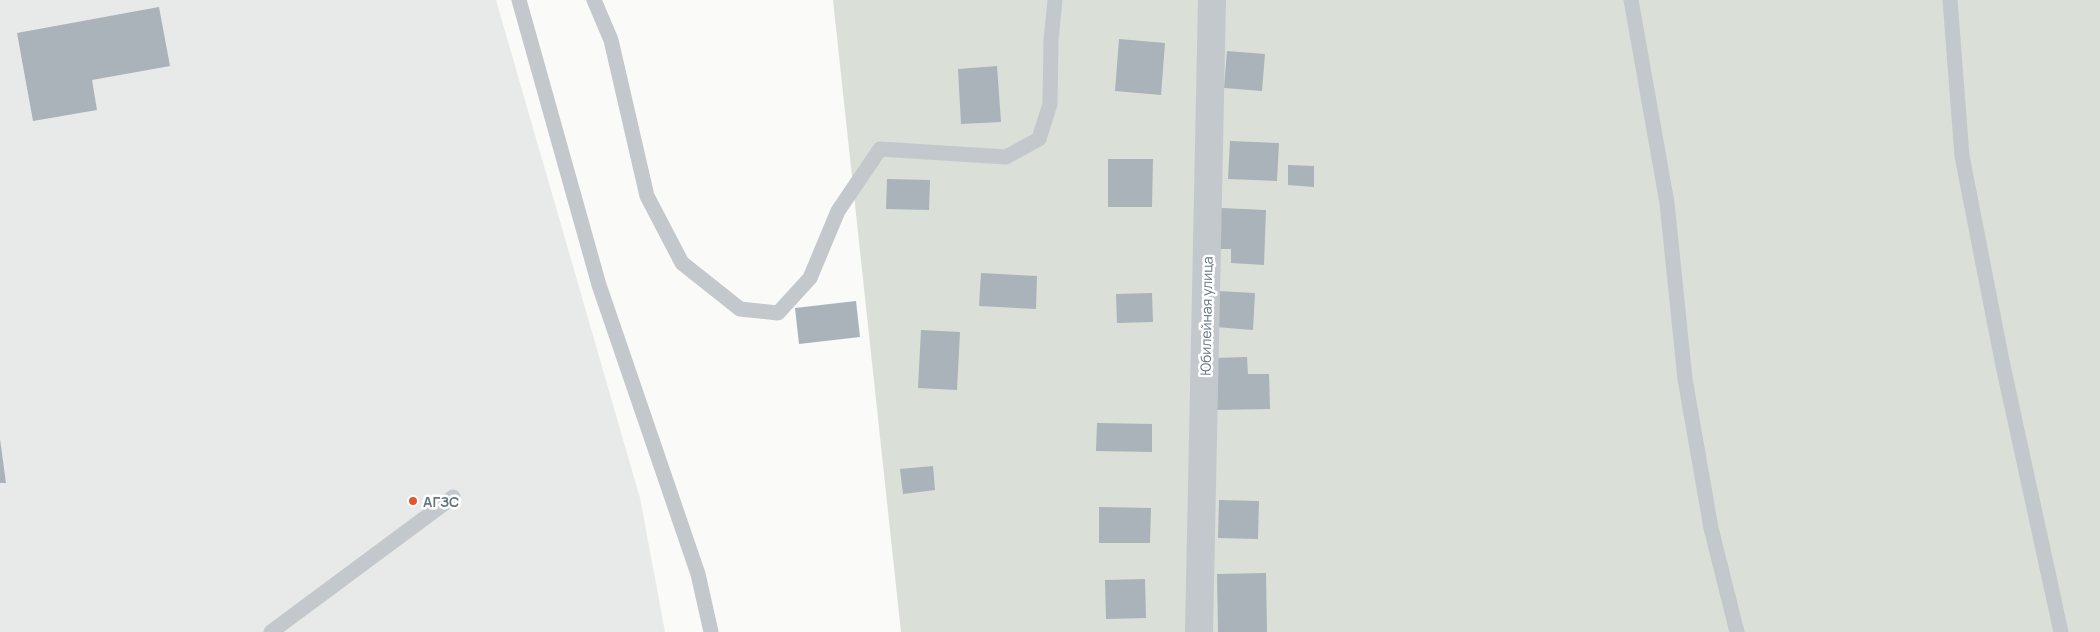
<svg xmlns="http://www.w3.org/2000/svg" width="2100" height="632" viewBox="0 0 2100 632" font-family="Manrope,sans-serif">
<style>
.built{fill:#e8e9e9}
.green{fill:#dadfd7}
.building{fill:#aab3b9}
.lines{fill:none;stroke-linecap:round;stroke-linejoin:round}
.service{stroke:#c3c8cc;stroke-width:15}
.minor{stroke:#c3c8cc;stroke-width:28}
.poi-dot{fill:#e4572e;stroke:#fff;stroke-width:2}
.labels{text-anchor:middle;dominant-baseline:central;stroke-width:5;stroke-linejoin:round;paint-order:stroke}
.street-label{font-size:14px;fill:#657683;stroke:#fff}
.poi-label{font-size:14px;font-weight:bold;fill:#657683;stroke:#fff;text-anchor:start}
</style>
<rect width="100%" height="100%" fill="#fafaf8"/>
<polygon class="built" points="0,0 496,0 640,498 665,632 0,632"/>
<polygon class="green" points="833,0 2100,0 2100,632 901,632"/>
<g class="building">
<polygon points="159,7 170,66 92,80 97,110 33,121 17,33"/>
<polygon points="1119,39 1165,43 1161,95 1115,91"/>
<polygon points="1227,51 1265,54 1262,91 1224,88"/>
<polygon points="997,66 1001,122 961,124 958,69"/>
<polygon points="1230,141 1279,143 1277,181 1228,179"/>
<polygon points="1108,159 1153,159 1152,207 1108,207"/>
<polygon points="1288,165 1314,166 1314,187 1288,185"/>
<polygon points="887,179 930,180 929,210 886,209"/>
<polygon points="1221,208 1266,210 1264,265 1231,263 1231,249 1218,249"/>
<polygon points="981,273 1037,276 1036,309 979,306"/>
<polygon points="1218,291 1255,293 1253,330 1216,327"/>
<polygon points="1152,293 1153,322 1117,323 1116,294"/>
<polygon points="856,301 860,337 799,344 795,308"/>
<polygon points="921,330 960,332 957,390 918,388"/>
<polygon points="1247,357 1248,374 1269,374 1270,409 1214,410 1214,358"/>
<polygon points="1097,423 1152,424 1152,452 1096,451"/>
<polygon points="0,439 6,483 0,483"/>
<polygon points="933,466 935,490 903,494 900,469"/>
<polygon points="1219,500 1259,501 1258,539 1218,538"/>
<polygon points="1099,507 1151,508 1150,543 1099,543"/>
<polygon points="1266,573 1267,632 1218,632 1217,574"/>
<polygon points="1145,579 1146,618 1106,619 1105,580"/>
</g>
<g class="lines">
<g class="service">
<polyline points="519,0 599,285 698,574 711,632"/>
<polyline points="594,0 611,40 647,196 682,263 740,309 778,313 810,278 838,211 880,149 1006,157 1039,139 1050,104 1051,40 1055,0"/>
<polyline points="1631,0 1667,203 1685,379 1711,528 1737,632"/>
<polyline points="1950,0 1962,156 2002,361 2061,632"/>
<polyline points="271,632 453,497"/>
</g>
<polyline class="minor" points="1199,632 1212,0"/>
</g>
<circle class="poi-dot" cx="413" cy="501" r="5"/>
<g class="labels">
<g class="street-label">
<text transform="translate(1206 316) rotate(-89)">Юбилейная улица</text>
</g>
<g class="poi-label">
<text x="423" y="501">АГЗС</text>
</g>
</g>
</svg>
